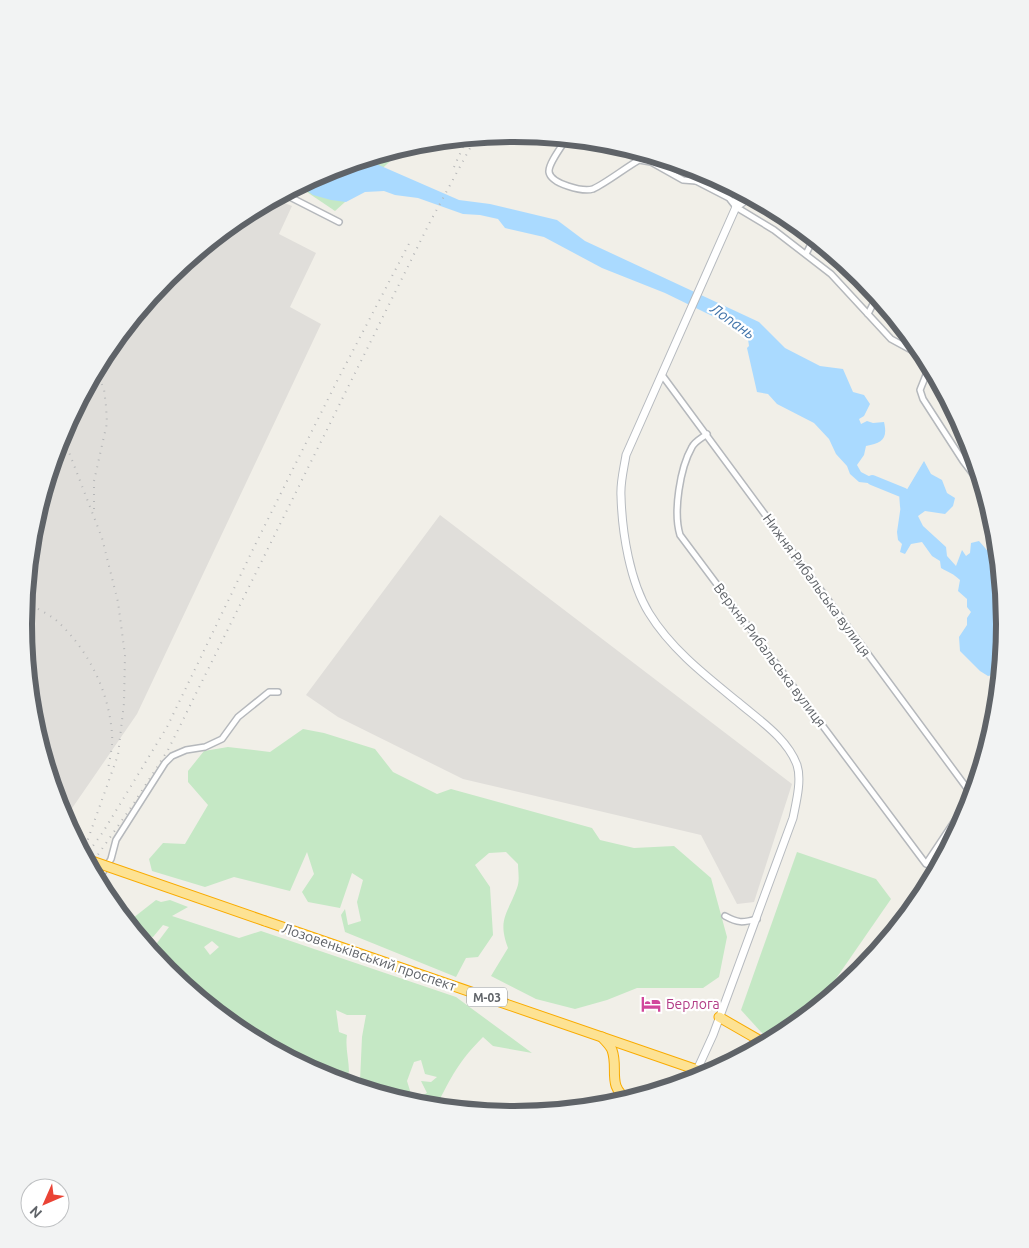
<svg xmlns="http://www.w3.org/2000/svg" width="1029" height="1248" viewBox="0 0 1029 1248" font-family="Ubuntu,sans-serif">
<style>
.industrial{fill:#e0deda}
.green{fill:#c5e8c5;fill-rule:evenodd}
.water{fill:#aadaff}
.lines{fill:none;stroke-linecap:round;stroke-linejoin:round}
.river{stroke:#aadaff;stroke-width:10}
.street-casing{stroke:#b5b8bc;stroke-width:8}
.secondary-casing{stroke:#b6babf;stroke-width:9}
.highway-casing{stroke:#f9ab00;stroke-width:11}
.street{stroke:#fff;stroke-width:5}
.secondary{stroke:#fff;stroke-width:7}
.highway{stroke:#fde293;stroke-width:9}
.rail{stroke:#b6b7b8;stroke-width:2;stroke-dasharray:1 6;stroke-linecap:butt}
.highway-bridge-casing{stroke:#f9ab00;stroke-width:11;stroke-linecap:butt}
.highway-bridge{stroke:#fde293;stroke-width:9}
.labels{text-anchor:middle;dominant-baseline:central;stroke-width:4.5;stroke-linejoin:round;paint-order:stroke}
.shield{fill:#fff;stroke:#8f9295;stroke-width:1}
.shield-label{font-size:12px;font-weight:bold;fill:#5f6368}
.street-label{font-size:14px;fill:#5f6368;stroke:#fff}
.hotel-label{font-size:14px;fill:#b23c85;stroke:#fff;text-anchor:start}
.water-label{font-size:15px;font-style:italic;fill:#4174aa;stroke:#fff}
.rim{fill:none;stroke:#5f6368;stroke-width:6}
</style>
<rect width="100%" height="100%" fill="#f1efe8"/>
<g class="industrial">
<polygon points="274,199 292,206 279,234 316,253 290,307 321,324 137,714 66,817 64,817 33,719 24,624 33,528 61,436 107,351 168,277 242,216"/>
<polygon points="440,515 792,784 754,902 737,904 701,835 463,779 338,717 306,695"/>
</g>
<g class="green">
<polygon points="407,146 335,211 298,186 327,171"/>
<path d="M303,729L324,733L375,749L393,772L437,794L451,789L592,828L600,840L634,848L674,846L711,878L727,937L719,977L703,988H637L607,1000L575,1009L536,999L491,976L508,948C497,919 508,913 517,888C520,881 518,871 518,864L506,852L489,853L475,865L490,887L493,935L478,957L466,958L456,977L345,932L341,915L345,909L348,925L361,921L357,902L363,880L352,873L340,908L308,902L302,892L314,874L307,852L290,891L234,877L205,887L152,871L149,859L163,843L185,844L208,805L188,782V771L204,751L228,747L270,752Z"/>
<polygon points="797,852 876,879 891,899 815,1009 787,1032 772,1040 761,1032 741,1010"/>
<polygon points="911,899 915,905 858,974 877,941"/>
<path d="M156,900L161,902L170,900L188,907L172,916L239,938L261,931L456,997L532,1053L493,1046L483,1037C459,1061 451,1077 436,1107L418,1105L361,1088L360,1081L362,1037L366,1015H347L336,1010L339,1032L347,1035C345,1047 349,1060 349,1072L342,1080L343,1082L326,1077L242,1032L167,971L151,951L169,927L163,925L153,937L141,934L140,937L131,927L133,918ZM212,941L219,947L210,955L204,947ZM421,1060L425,1074L437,1077L431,1082L421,1081L427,1093L421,1096L411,1094L407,1081L414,1062Z"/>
</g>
<g class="water">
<path d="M365,159L459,200L490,204L557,220L585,241L759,322L785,348L820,366L843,369L853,392L864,395L870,404L864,416L859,419L861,424L867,421L873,423L884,422C888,439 882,443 866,446L864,455L857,465L861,472L886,485L859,482L850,474L847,466L836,454L829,439L814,423L777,404L768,394L757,392L747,348L749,346L748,339L741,330L665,293L602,268L544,237L505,228L498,219L480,215L463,214L418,198L395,195L384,191L365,192L346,202L331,200L313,195L300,185L327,171Z"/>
<path d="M924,461L931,474L942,480L947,493L955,498L953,506L945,514L925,511L918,516L923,526L946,547L947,556L956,566L962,550L966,556L970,553L971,543L979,541L999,564L1005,624L1003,643H999L994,649L998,661L997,674L988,676L980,671L960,651L959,637L967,625V618L971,612L967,607V599L958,591L960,580C954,574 948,572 941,568L940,561L932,556L922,542L911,544L905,554L900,552L902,544L898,540L897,532L902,498Z"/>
</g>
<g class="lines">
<polyline class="river" points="872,480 904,493 905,506"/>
<defs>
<g id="street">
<path d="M567,138C562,146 548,164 549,172C551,184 583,192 593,189C606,183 625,168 639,160L651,162L683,180L696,181L729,198L736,207L774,230L831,274L891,339L926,358"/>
<polyline points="696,181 697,169"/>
<polyline points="284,194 339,222"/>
<polyline points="806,254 814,238"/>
<polyline points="868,314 877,296"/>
<polyline points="930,365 920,390 923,399 963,461 983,487"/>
<path d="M662,375L972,795L926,864L680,535C673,512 680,468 692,447C695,441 702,438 707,434"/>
<polyline points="98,880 111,859 116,840 165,763 172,756 186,750 205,747 222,739 238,717 269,692 278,692"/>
<path d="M725,916C738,923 742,923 757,919"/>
</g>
<g id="secondary">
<polyline points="736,207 743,202 746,194"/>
<path d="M697,1070L713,1035L793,818C796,803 802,780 797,765C787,738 759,720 738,702C706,676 671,649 649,613C630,582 622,533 621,496C620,483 624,468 626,455L736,207V198L739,190"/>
</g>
<g id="highway">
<polyline points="265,921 709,1074"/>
<polyline points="719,1017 766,1044"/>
<path d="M602,1037C605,1041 610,1045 612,1050C619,1069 606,1087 629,1100"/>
</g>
</defs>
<use href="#street" class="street-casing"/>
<use href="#secondary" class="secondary-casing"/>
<use href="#highway" class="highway-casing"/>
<use href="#street" class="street"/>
<use href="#secondary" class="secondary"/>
<use href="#highway" class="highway"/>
<g class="rail">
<polyline points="454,167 467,138"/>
<polyline points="62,434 102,538 118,602 125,655 124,703 118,755 83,853"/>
<polyline points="94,509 94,481 107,423 106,406 104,389 96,371"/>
<path d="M26,602C35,608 47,613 56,620C88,649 109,691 112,734C113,745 110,758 108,769"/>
<polyline points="85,857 103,832 167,727 258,539 336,383 411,240"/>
<polyline points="90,866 132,806 168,750 429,224 476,137"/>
</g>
<defs>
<polyline id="highway-bridge" points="86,859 265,921"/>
</defs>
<use href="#highway-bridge" class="highway-bridge-casing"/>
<use href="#highway-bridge" class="highway-bridge"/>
</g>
<defs>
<symbol id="hotel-bare" viewBox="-9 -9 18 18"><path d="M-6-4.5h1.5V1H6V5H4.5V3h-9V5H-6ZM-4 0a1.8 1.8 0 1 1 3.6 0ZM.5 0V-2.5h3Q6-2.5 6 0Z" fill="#d1479c" stroke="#fff" stroke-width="2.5" paint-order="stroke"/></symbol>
</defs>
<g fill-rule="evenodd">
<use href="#hotel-bare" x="637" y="990" width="28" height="28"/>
</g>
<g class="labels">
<rect class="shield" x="467" y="987.5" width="40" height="19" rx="4"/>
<g class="shield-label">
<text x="487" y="997">М-03</text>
</g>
<g class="street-label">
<text transform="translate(817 585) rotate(54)">Нижня Рибальська вулиця</text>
<text transform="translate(770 655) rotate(53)">Верхня Рибальська вулиця</text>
<text transform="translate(369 957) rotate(19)">Лозовеньківський проспект</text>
</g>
<g class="hotel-label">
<text x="666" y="1004">Берлога</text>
</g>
<g class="water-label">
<text transform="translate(733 321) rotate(35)">Лопань</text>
</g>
</g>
<path d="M0 0H1029V1248H0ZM32 624a482 482 0 1 1 964 0a482 482 0 1 1-964 0Z" fill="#f2f3f3" fill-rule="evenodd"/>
<path class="rim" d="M32 624a482 482 0 1 1 964 0a482 482 0 1 1-964 0Z"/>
<g transform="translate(45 1203) rotate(225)"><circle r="24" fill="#ffffff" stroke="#bfc1c3"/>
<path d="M0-4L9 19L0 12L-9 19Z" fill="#ea4335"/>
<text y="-8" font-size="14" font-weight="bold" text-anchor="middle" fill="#5f6368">N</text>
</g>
</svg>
